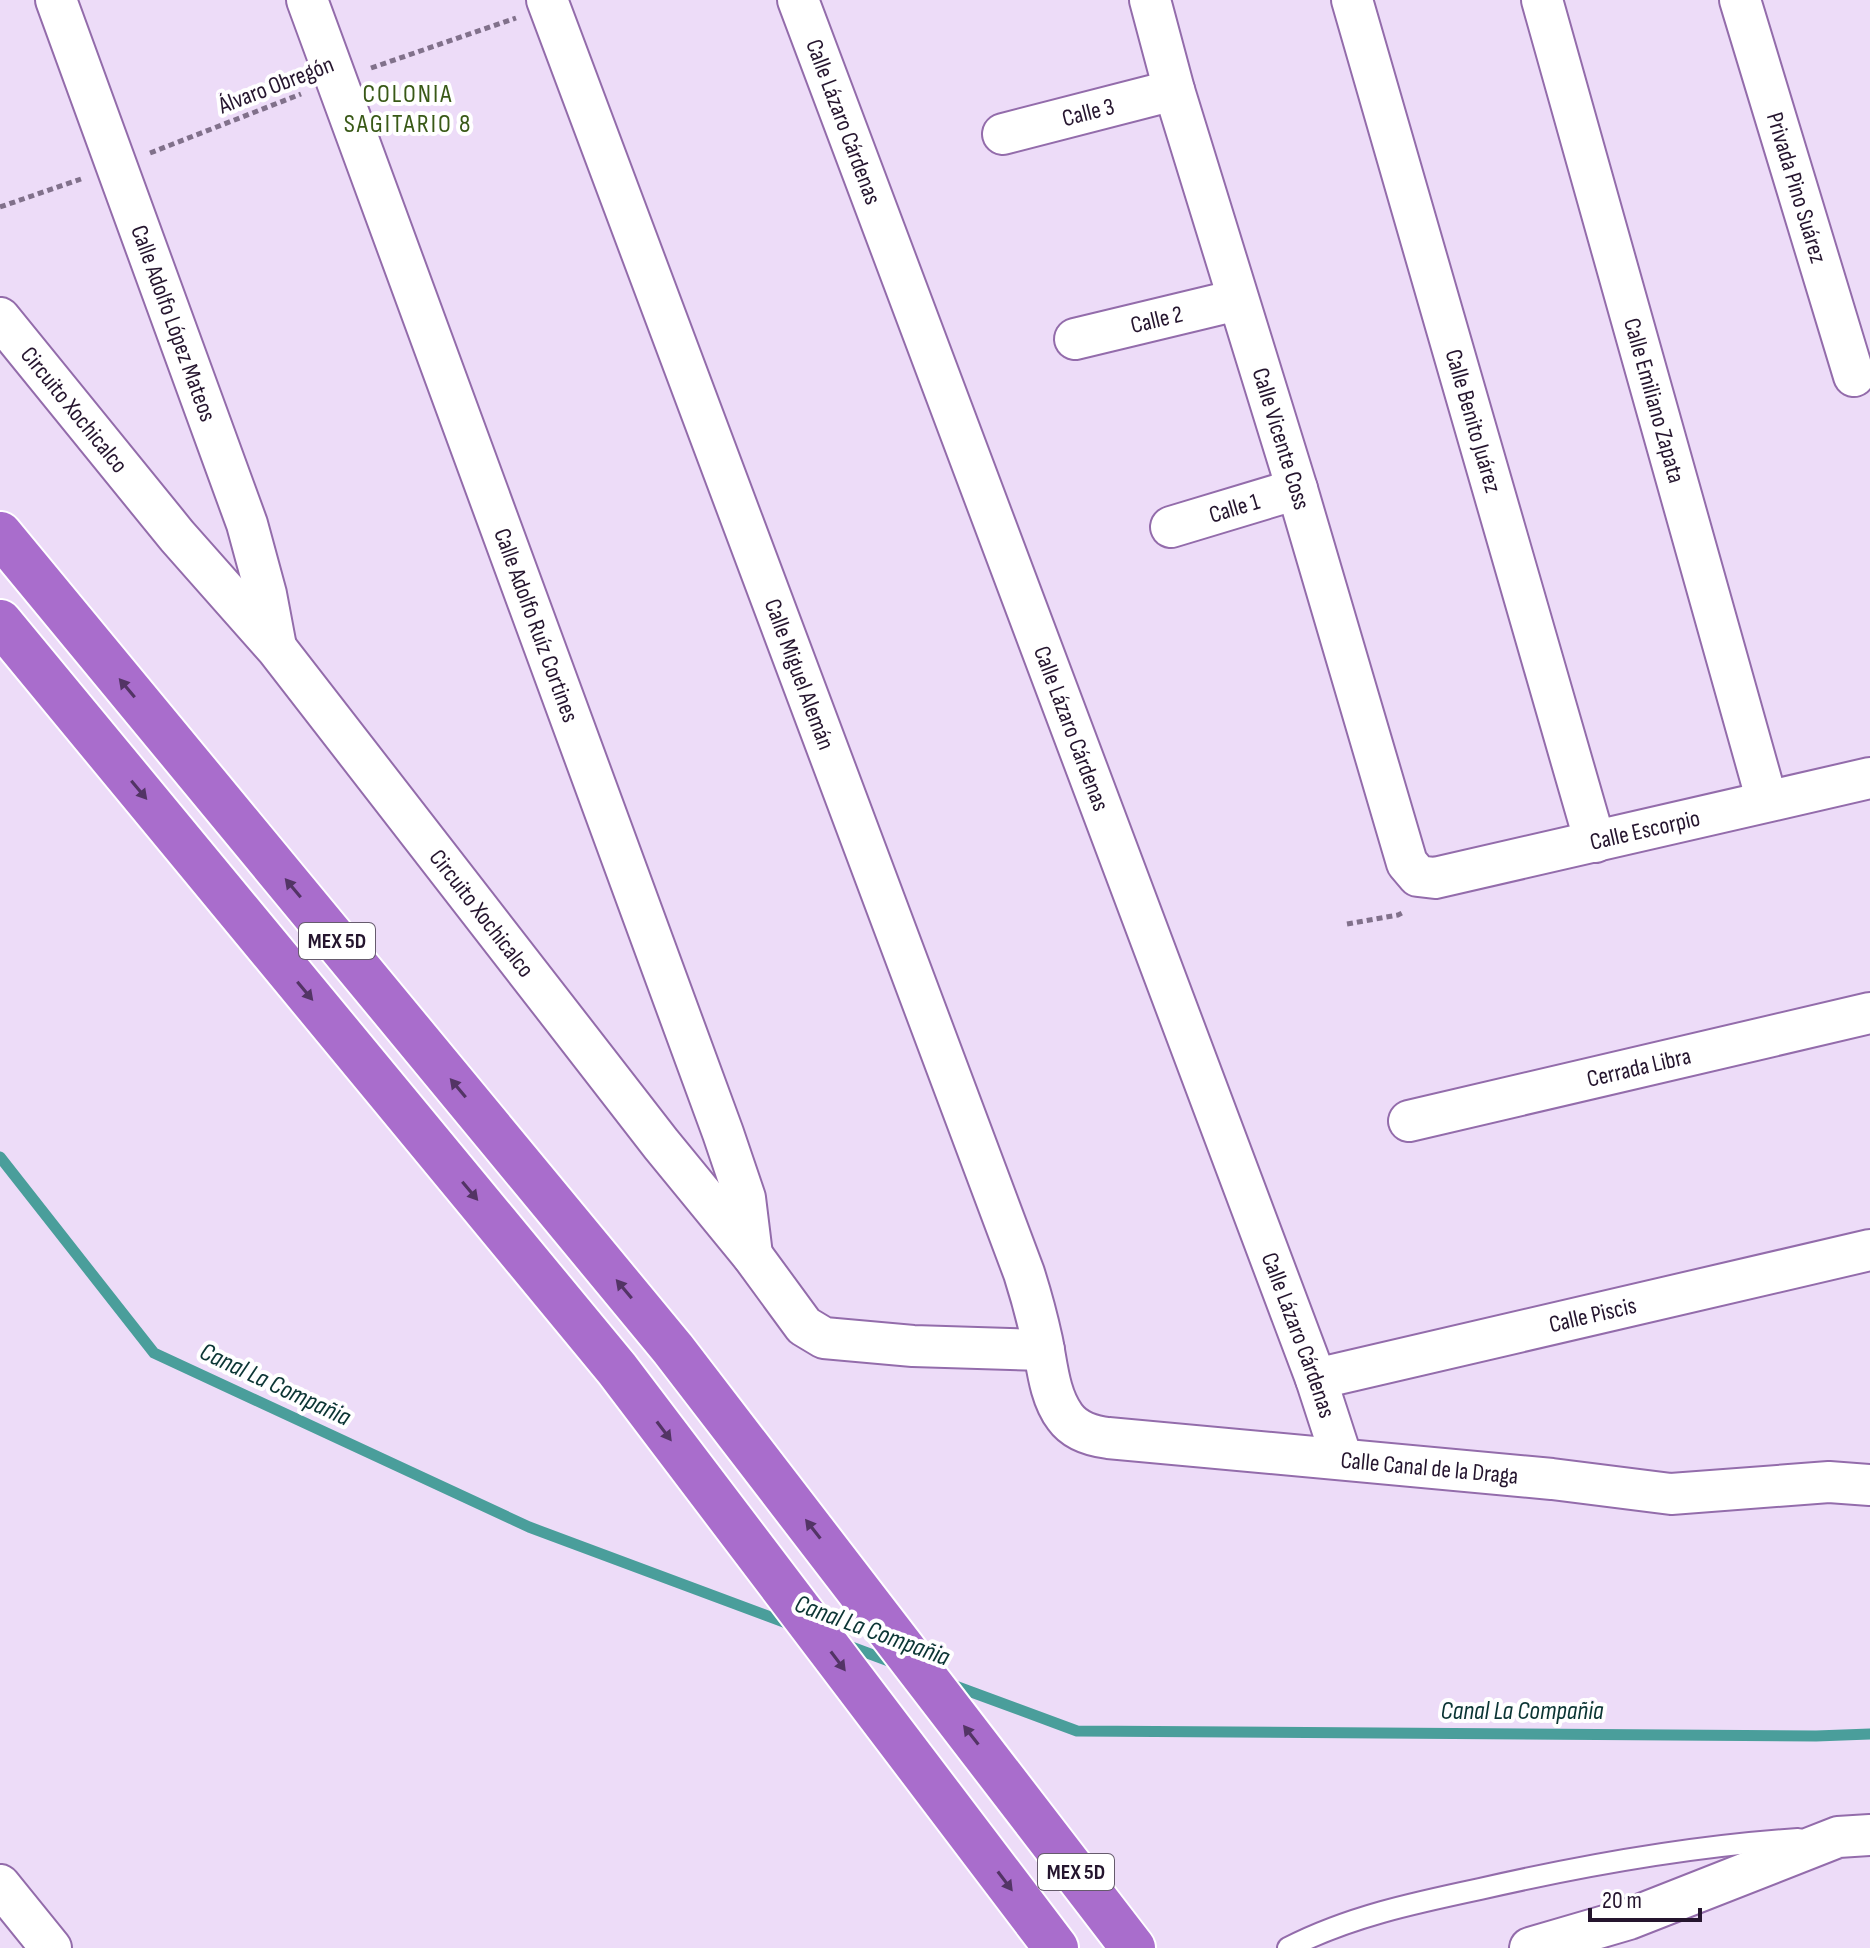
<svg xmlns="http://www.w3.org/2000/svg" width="1870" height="1948" viewBox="0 0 1870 1948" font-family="'Sofia Sans Condensed',sans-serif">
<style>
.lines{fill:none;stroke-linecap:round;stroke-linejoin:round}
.stream{stroke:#4a9e9b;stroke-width:11}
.service-casing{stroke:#936cab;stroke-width:24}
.minor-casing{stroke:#936cab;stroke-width:44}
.motorway-casing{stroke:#fff;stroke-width:48}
.path{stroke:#81718b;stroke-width:5;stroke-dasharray:6 4;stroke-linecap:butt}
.service{stroke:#fff;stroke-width:20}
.minor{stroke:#fff;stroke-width:40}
.motorway{stroke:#a96dcc;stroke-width:44}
.oneway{fill:#533465}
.labels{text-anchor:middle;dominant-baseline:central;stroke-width:8;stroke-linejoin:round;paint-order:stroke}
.shield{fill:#fff;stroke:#665b6d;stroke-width:2}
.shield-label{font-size:22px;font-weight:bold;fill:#25152e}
.street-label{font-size:24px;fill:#25152e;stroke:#fff}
.neighbourhood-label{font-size:26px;letter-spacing:2px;fill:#395917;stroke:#fff}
.water-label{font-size:26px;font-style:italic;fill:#0b3534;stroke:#fff}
</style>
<rect width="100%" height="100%" fill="#eddcf8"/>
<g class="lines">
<g class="stream">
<polyline points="0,1157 154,1353 529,1527 792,1625"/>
<polyline points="846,1645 897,1664"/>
<polyline points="947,1683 1077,1731 1816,1736 1870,1734"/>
</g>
<defs>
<path id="service" d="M1288,1948C1348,1917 1414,1903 1480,1889C1585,1865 1691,1846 1798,1839"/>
<g id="minor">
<path id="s1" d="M56,0L247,524L266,594L276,647"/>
<path id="s2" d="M307,0L723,1133L745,1198L752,1255"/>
<path id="s3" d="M547,0L1024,1273C1031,1295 1037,1317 1042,1340C1047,1364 1049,1396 1065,1417C1075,1431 1092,1436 1108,1438L1552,1479L1671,1494L1829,1482L1870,1485"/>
<path id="s4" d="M798,0L1316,1379L1342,1459"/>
<path id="s5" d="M1150,0L1174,90L1297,489L1407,863L1418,876L1435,878L1870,778"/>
<path id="s6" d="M1352,0L1595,842"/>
<path id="s7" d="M1542,0L1767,801"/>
<path id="s8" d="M1740,0L1854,376"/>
<path id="s9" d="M1003,134L1174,90"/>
<path id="s10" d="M0,318L177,536L277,649L661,1144L752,1255L804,1326L824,1338L913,1346L1044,1350"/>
<path id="s11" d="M1075,339L1237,300"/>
<path id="s12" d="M1171,527L1297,489"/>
<path id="s13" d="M1409,1121L1870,1013"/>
<path id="s14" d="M1316,1379L1870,1250"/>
<polyline points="0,1885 51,1948"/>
<polyline points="1530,1948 1629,1919 1838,1837 1870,1835"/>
</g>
<g id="motorway">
<polyline points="0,534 673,1349 1133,1948"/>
<polyline points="0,622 617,1369 1056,1948"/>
</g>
</defs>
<use href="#service" class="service-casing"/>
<use href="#minor" class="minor-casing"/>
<use href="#motorway" class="motorway-casing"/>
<g class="path">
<polyline points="371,68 516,18"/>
<polyline points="150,153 301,94"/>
<polyline points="0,207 81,179"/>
<polyline points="1347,924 1398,915 1404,912"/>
</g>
<use href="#service" class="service"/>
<use href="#minor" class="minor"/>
<use href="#motorway" class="motorway"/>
</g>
<defs><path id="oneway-solid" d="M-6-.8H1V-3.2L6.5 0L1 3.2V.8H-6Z" transform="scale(2)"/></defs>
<g class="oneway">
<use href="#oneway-solid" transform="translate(127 688) rotate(-130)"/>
<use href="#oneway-solid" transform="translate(139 790) rotate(50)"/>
<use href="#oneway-solid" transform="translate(293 888) rotate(-130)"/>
<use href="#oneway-solid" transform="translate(305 991) rotate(50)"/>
<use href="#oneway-solid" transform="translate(458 1088) rotate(-130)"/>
<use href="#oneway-solid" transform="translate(470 1191) rotate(50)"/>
<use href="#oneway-solid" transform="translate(624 1289) rotate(-130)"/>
<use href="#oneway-solid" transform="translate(664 1431) rotate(53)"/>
<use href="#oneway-solid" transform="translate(813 1529) rotate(-128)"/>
<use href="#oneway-solid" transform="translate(838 1661) rotate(53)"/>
<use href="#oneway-solid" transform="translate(971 1735) rotate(-128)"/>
<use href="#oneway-solid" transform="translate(1005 1881) rotate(53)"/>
</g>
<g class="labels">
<g class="shield">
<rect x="299" y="923" width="76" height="36" rx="6"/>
<rect x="1038" y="1854" width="76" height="36" rx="6"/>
</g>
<g class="shield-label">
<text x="337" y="941">MEX 5D</text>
<text x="1076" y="1872">MEX 5D</text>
</g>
<g class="street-label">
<text transform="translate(276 85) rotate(-21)">Álvaro Obregón</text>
<text stroke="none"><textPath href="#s9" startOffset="88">Calle 3</textPath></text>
<text stroke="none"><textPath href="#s4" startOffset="130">Calle Lázaro Cárdenas</textPath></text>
<text stroke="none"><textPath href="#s8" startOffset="196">Privada Pino Suárez</textPath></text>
<text stroke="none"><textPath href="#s11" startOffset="84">Calle 2</textPath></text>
<text stroke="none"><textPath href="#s1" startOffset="344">Calle Adolfo López Mateos</textPath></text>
<text stroke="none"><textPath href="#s7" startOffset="416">Calle Emiliano Zapata</textPath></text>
<text stroke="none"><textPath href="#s10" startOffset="118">Circuito Xochicalco</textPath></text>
<text stroke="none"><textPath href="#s6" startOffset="438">Calle Benito Juárez</textPath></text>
<text stroke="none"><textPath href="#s5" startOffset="458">Calle Vicente Coss</textPath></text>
<text stroke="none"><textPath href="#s12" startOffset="66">Calle 1</textPath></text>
<text stroke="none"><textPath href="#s2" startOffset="666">Calle Adolfo Ruíz Cortines</textPath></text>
<text stroke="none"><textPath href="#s3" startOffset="720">Calle Miguel Alemán</textPath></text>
<text stroke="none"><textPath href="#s4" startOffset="778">Calle Lázaro Cárdenas</textPath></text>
<text stroke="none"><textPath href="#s5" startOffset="1150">Calle Escorpio</textPath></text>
<text stroke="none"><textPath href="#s10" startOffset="766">Circuito Xochicalco</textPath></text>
<text stroke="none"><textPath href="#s13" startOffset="236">Cerrada Libra</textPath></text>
<text stroke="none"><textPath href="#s14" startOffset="284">Calle Piscis</textPath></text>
<text stroke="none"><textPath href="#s4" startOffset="1426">Calle Lázaro Cárdenas</textPath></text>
<text stroke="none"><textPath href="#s3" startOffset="1882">Calle Canal de la Draga</textPath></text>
</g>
<g class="neighbourhood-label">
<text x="408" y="94">COLONIA<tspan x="408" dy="30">SAGITARIO 8</tspan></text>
</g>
<g class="water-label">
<text transform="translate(275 1385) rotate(25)">Canal La Compañia</text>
<text transform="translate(872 1631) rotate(20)">Canal La Compañia</text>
<text x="1522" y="1711">Canal La Compañia</text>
</g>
</g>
<path d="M1590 1908v12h110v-12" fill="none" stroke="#25152e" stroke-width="4"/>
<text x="1602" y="1908" font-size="24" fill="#25152e" stroke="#ffffff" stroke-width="6" paint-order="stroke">20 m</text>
</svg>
